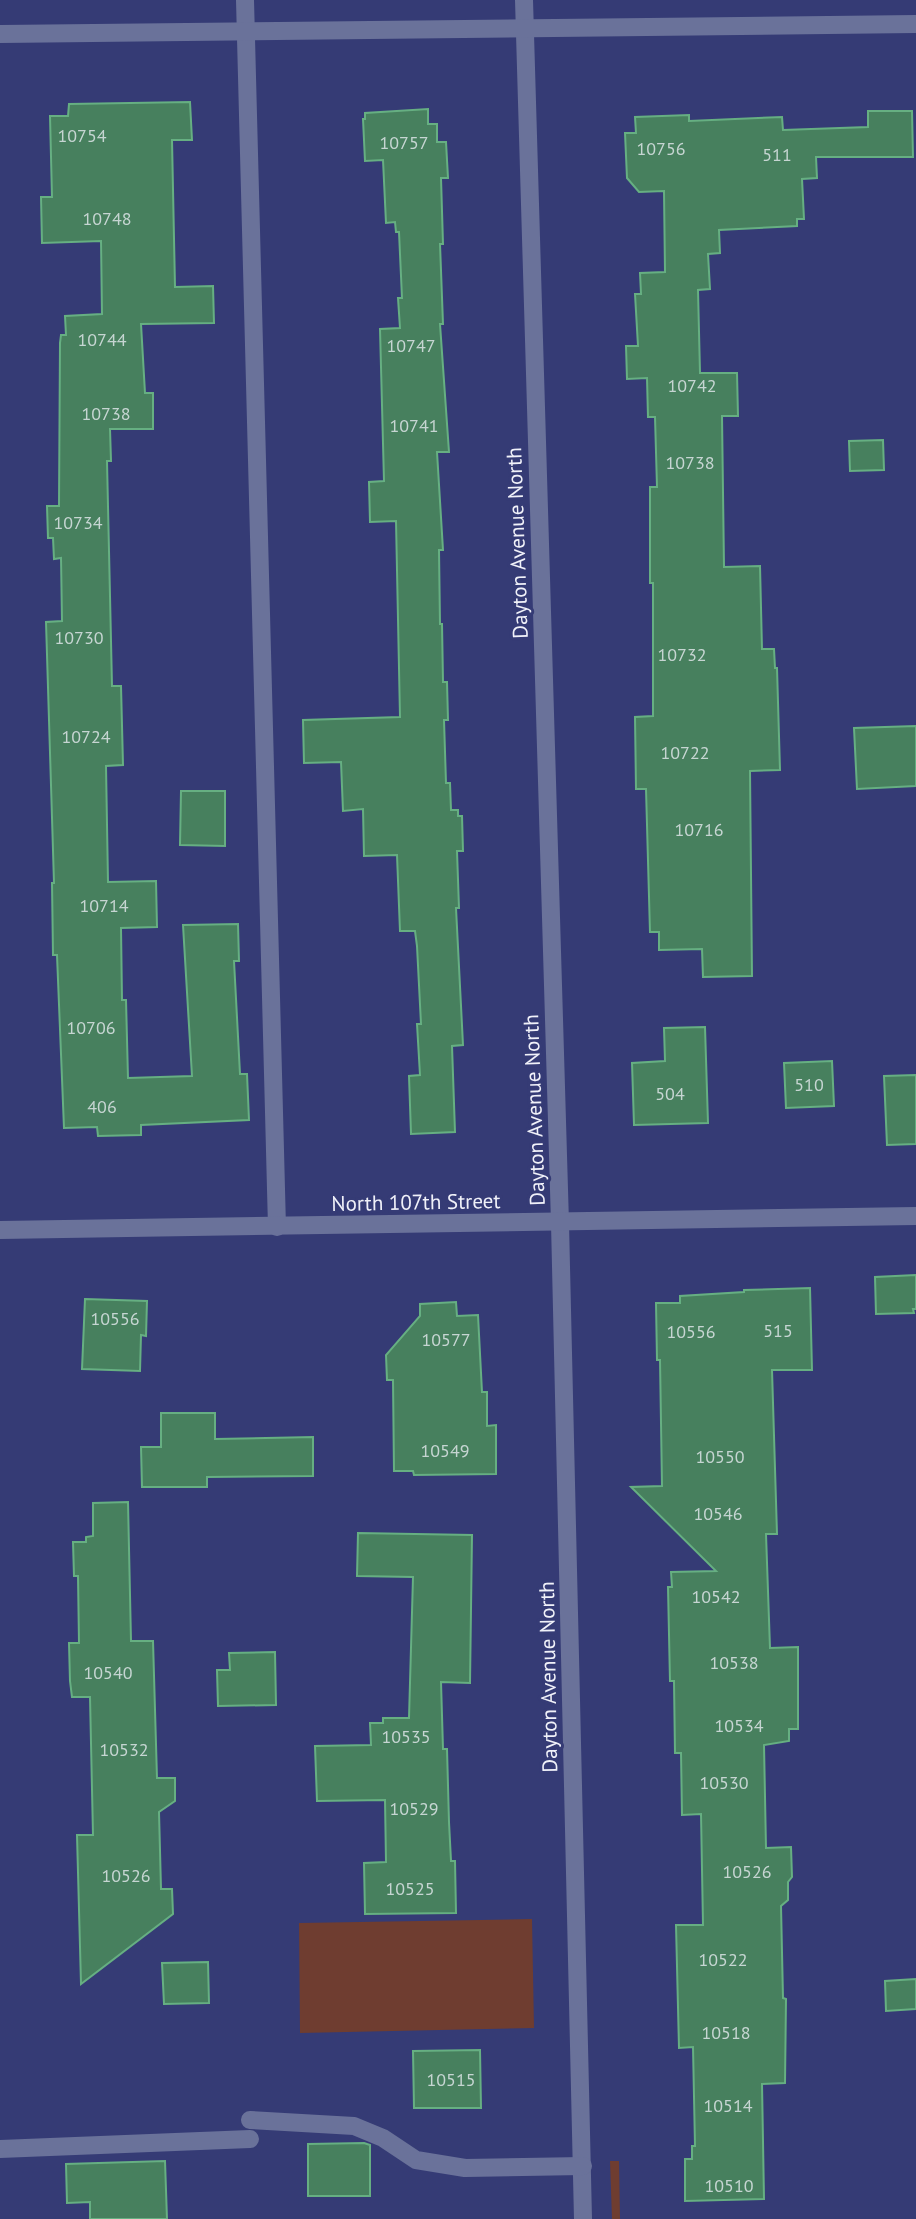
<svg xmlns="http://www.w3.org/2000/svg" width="916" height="2219" viewBox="0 0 916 2219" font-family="'PT Sans',sans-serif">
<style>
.green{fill:#6f3d30}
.building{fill:#47805e;stroke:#66af82;stroke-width:2}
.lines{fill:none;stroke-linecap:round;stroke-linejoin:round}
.minor{stroke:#6a729a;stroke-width:18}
.labels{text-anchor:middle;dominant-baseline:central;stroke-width:6;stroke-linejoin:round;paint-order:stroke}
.number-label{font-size:18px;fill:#c6d5d2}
.street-label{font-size:21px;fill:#f0f1f9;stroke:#353b75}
</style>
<rect width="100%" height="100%" fill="#353b75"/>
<g class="green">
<polygon points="532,1919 534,2028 300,2033 299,1923"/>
<polygon points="610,2161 619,2161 620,2219 612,2219"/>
</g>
<g class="building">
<polygon points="190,102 192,140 172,140 175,287 213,286 214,323 141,324 145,393 153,393 153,429 110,429 111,461 107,461 112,686 121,686 123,765 106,766 108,882 156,881 157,927 121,928 122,1000 126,1000 128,1078 192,1076 183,925 238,924 239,961 234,961 240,1074 247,1074 249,1120 141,1125 141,1135 98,1136 97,1127 64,1128 57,955 53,955 52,883 54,883 46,622 62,621 61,558 54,559 53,538 48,538 47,506 59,506 60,343 61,335 66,335 65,316 102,314 101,241 42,243 41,197 52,197 50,116 68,116 69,104"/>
<polygon points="428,109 428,124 437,124 437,142 446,142 448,178 441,178 443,244 440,244 443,324 440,324 449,452 437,452 443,550 439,550 440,624 442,624 443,682 447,682 448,720 444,720 446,783 450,783 451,810 458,810 458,816 462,816 463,851 457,851 459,908 456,908 463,1045 452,1046 455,1132 411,1134 409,1076 420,1075 417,1024 421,1024 417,946 415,931 400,931 397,855 364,856 363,809 343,811 341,762 304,763 303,720 400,717 396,521 370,522 369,482 384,481 380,329 400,328 398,298 402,298 399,232 396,232 395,222 386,223 383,160 365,161 363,119 365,119 365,113"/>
<polygon points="868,111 912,111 913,157 816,157 817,178 802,179 804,219 797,219 797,226 719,230 720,253 708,254 710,289 698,290 700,373 737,373 738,416 722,416 724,567 760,566 762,649 774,649 775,668 777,668 780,770 750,771 752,976 703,977 702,949 659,950 659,932 650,932 646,789 636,789 635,717 653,716 653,583 650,583 650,487 657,487 655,417 648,417 647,378 627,379 626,346 638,346 635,294 641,294 640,273 665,272 664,191 639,192 627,178 625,133 636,133 635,117 689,115 689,121 782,117 783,130 868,127"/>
<polygon points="883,440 884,470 850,471 849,441"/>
<polygon points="916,726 916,786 857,789 854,728"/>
<polygon points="181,791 225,791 225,846 180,845"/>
<polygon points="705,1027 708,1123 634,1125 632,1063 665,1061 664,1028"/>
<polygon points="832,1061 834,1106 786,1108 784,1063"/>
<polygon points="916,1075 916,1144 887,1145 884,1076"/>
<polygon points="916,1275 916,1309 913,1309 914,1313 876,1314 875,1277"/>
<polygon points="810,1288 812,1370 772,1370 777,1534 766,1534 770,1648 798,1647 798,1729 789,1729 789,1741 764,1745 766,1848 791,1847 792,1877 788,1882 788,1900 781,1906 783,1998 786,1999 785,2083 762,2084 764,2199 685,2201 685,2159 692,2159 692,2146 695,2146 693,2047 679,2048 676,1925 703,1925 701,1814 682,1815 681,1753 675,1753 674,1681 670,1681 668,1587 672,1587 671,1572 716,1571 631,1487 662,1486 660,1360 657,1360 656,1303 680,1303 680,1296 744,1292 744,1290"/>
<polygon points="85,1299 147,1301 146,1336 141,1335 140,1371 82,1369"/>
<polygon points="456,1302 457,1316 478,1315 482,1392 487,1392 487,1426 496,1425 496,1474 414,1475 413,1471 394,1471 393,1380 387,1380 386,1355 420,1316 420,1304"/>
<polygon points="161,1413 215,1413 215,1439 313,1437 313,1476 207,1477 207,1487 142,1487 141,1447 161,1447"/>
<polygon points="128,1502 131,1641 153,1641 157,1778 175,1778 175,1801 159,1812 161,1889 172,1889 173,1914 81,1984 77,1835 93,1835 90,1697 72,1697 70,1681 69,1643 79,1643 78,1576 74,1576 73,1542 86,1542 86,1537 93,1536 93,1503"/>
<polygon points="358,1533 472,1535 470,1683 441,1682 443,1749 447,1749 449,1822 451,1861 455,1861 456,1913 365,1914 364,1863 386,1862 385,1800 317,1801 315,1746 371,1745 370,1723 383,1723 383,1718 409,1718 413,1577 357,1576"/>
<polygon points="275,1652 276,1705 218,1706 217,1670 230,1670 229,1653"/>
<polygon points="208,1962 209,2003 164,2004 162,1963"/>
<polygon points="916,1979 916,2009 886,2011 885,1981"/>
<polygon points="480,2050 481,2108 414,2108 413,2051"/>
<polygon points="364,2143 370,2145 370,2196 308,2196 308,2144"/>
<polygon points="165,2161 167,2219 90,2219 90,2202 67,2203 66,2164"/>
</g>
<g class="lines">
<g class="minor">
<polyline points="245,0 277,1227"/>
<polyline points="524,0 560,1223 583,2219"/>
<polyline points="0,34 916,24"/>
<polyline points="0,1230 916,1216"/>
<polyline points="250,2120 354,2126 383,2138 416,2160 465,2168 583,2166"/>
<polyline points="0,2149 250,2139"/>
</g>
</g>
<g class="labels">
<g class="number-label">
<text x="82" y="135">10754</text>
<text x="404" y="142">10757</text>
<text x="661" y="148">10756</text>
<text x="777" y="154">511</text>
<text x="107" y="218">10748</text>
<text x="102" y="339">10744</text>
<text x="411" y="345">10747</text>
<text x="692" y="385">10742</text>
<text x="106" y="413">10738</text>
<text x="414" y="425">10741</text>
<text x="690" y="462">10738</text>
<text x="78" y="522">10734</text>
<text x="79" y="637">10730</text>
<text x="682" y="654">10732</text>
<text x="86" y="736">10724</text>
<text x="685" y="752">10722</text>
<text x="699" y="829">10716</text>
<text x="104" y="905">10714</text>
<text x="91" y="1027">10706</text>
<text x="809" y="1084">510</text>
<text x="670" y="1093">504</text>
<text x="102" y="1106">406</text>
<text x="115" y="1318">10556</text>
<text x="778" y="1330">515</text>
<text x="691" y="1331">10556</text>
<text x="446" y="1339">10577</text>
<text x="445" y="1450">10549</text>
<text x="720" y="1456">10550</text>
<text x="718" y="1513">10546</text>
<text x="716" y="1596">10542</text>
<text x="734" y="1662">10538</text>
<text x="108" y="1672">10540</text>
<text x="739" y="1725">10534</text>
<text x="406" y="1736">10535</text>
<text x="124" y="1749">10532</text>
<text x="724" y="1782">10530</text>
<text x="414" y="1808">10529</text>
<text x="747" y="1871">10526</text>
<text x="126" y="1875">10526</text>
<text x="410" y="1888">10525</text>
<text x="723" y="1959">10522</text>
<text x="726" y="2032">10518</text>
<text x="451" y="2079">10515</text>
<text x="728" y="2105">10514</text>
<text x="729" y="2185">10510</text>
</g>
<g class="street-label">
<text transform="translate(517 543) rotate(-92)">Dayton Avenue North</text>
<text transform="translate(534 1110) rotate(-92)">Dayton Avenue North</text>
<text transform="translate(416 1202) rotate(-1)">North 107th Street</text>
<text transform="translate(548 1677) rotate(-91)">Dayton Avenue North</text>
</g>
</g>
</svg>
